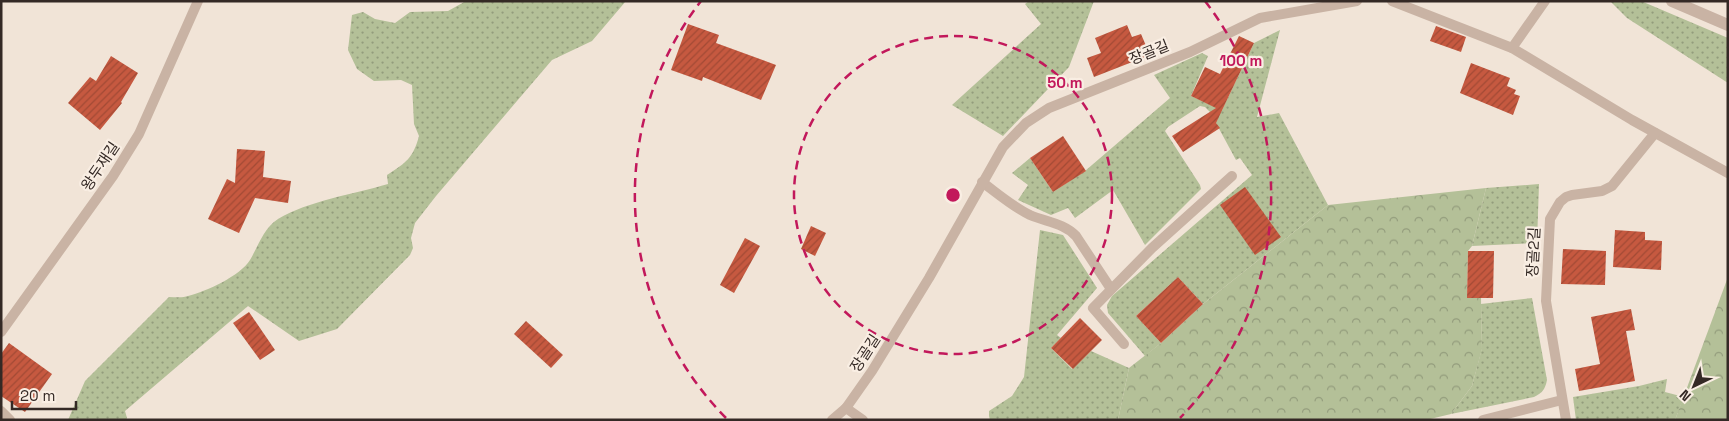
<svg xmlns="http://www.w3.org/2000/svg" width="1729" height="421" viewBox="0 0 1729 421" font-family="'Space Grotesk','Noto Sans KR',sans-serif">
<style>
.grass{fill:url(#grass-dots)}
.forest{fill:url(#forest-crowns)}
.building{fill:url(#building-hatch)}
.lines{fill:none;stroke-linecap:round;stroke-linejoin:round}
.service{stroke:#c9b3a4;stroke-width:10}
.minor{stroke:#c9b3a4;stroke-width:12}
.ring{fill:none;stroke:#c2185b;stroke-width:2.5;stroke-dasharray:9 6}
.labels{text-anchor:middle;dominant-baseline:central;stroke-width:4.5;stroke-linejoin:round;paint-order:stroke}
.street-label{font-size:15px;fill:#342925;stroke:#f9eee3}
.centre{fill:#c2185b;stroke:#f9eee3;stroke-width:2.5}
.ring-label{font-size:15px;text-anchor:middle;font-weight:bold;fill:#c2185b;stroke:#f9eee3;stroke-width:4.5;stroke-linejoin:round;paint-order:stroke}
</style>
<defs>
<pattern id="grass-dots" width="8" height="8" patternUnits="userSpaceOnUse" patternTransform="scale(1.25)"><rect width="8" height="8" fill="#b4c098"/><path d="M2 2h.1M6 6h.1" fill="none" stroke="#939c7c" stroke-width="1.8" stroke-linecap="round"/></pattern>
<pattern id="forest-crowns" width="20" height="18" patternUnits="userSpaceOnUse" patternTransform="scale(1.25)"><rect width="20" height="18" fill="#b4c098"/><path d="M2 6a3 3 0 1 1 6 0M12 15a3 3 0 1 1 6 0" fill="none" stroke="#939c7c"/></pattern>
<pattern id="building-hatch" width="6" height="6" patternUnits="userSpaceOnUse" patternTransform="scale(1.25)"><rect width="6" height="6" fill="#c65940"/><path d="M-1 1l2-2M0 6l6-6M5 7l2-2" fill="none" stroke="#a24a35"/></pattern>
</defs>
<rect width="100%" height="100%" fill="#f1e4d7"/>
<g class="grass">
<path d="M466,1H626L592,41L552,60L436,196L415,223L411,238L413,248L410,255L337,329L299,341L248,306L125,411L127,418L126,420H68L85,381L169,297C175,297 183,298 188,296C207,291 240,276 250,260C259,245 263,229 278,219C308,201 354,194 388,184L387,175C407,162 413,158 419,136L414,124L412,85L401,80L374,81L357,69L348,50L352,15L363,12L375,19L395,23L410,12L448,11Z"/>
<polygon points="1029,1 1094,1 1069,67 1003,136 952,105 1041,24 1025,4"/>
<polygon points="1610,1 1641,1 1728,38 1728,83 1627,18"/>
<polygon points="1280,30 1257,117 1279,113 1328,205 1203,304 1178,277 1136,316 1161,343 1145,356 1108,313 1107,305 1112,296 1252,175 1240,158 1236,160 1210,112 1205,107 1200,106 1168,127 1165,131 1200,185 1201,189 1145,245 1113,190 1075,218 1068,208 1051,215 1018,200 1028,185 1012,173 1030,158 1053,192 1085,171 1170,98 1154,75 1202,53 1208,56 1191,96 1222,110 1254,43"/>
<polygon points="1539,184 1537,243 1472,246 1486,188"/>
<polygon points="1040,230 1063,235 1097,288 1057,335 1061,338 1051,348 1072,369 1091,351 1129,368 1118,420 990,420 989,416 989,411 1012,396 1024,377"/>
<path d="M1532,298L1547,380C1545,390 1542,393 1534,397L1451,414L1472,386L1482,348L1481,304Z"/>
<polygon points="1667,379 1665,392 1684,397 1675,420 1576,420 1573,397 1639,386"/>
</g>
<g class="forest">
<polygon points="1486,188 1472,246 1468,251 1467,297 1481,298 1482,349 1472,386 1451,414 1426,420 1118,420 1129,368 1161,343 1203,304 1328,205"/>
<polygon points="1728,277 1728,420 1675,420"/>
</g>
<g class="building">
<polygon points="688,24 719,35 716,43 776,65 761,100 703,77 702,81 671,70"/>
<polygon points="1127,25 1132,37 1141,34 1150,55 1094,77 1087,58 1101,53 1095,38"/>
<polygon points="1436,26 1466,37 1461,52 1430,41"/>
<polygon points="1239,36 1254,43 1216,123 1220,128 1183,152 1172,136 1216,108 1191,96 1205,67 1220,74"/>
<polygon points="111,56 138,73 121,102 122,103 100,130 68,103 90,77 96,81"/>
<polygon points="1471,63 1510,78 1507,86 1516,90 1514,94 1520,96 1513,115 1460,93"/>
<polygon points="1063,136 1086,171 1053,192 1030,158"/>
<polygon points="237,149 265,151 263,177 291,181 288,203 255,198 239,233 208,219 227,179 235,183"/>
<polygon points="1245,187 1281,237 1255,255 1220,205"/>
<polygon points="811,226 826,233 815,256 801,249"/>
<polygon points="1615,230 1645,232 1645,240 1662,241 1661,270 1613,267"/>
<polygon points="745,238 760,246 734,293 720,285"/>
<polygon points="1563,249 1606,251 1605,285 1561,284"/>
<polygon points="1468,251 1494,251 1493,298 1467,298"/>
<polygon points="1178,277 1203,304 1161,343 1136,316"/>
<polygon points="1631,309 1635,330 1626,331 1635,381 1579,391 1575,369 1600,364 1591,317"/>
<polygon points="249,312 275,350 260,360 233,323"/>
<polygon points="1080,318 1102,340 1073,369 1051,348"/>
<polygon points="526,321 563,355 551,368 514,334"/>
<polygon points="9,343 52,374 25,412 1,396 1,354"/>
</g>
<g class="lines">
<g class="service">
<polyline points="1392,1 1512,48 1632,120 1728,173"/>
<polyline points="1512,48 1545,1"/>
<path d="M982,182C997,193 1013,207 1030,215C1046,222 1064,223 1076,236L1111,289"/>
<polyline points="1,332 113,176 139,134 198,1"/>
<polyline points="1124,344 1093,308 1152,248 1232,176"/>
<polyline points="846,408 863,420"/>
<polyline points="1,411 10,420"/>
<polyline points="832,420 846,408 872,371 929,278 1003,147 1026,123 1049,108 1190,52 1260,18 1357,1"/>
<polyline points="1483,420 1562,400"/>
<polyline points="1566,420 1546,301 1550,219 1560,202 1566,197 1572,195 1602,191 1612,186 1655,133"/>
</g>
<polyline class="minor" points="1672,1 1728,25"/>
</g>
<g class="ring">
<circle cx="953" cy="195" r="159"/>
<path d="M726 418A318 318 0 0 1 701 1M1205 1A318 318 0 0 1 1180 418"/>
</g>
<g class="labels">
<g class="street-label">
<text transform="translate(1149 52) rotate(-22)">장골길</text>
<text transform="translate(100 166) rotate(-56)">왕두재길</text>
<text transform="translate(1533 252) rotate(-87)">장골2길</text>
<text transform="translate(865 353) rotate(-57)">장골길</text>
</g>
</g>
<circle cx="953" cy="195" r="8" class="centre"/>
<g class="ring-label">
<text x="1241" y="66">100 m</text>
<text x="1065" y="88">50 m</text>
</g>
<rect width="1729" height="421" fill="none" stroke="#342925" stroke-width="5"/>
<g transform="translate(1694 386) rotate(223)" stroke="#f9eee3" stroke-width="4" paint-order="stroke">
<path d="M0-4L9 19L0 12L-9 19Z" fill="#342925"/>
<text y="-8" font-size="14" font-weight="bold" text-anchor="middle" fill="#342925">N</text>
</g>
<path d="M12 401v8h64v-8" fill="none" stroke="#342925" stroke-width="2.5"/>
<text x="20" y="401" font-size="15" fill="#342925" stroke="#f9eee3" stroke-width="4" paint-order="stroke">20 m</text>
</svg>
